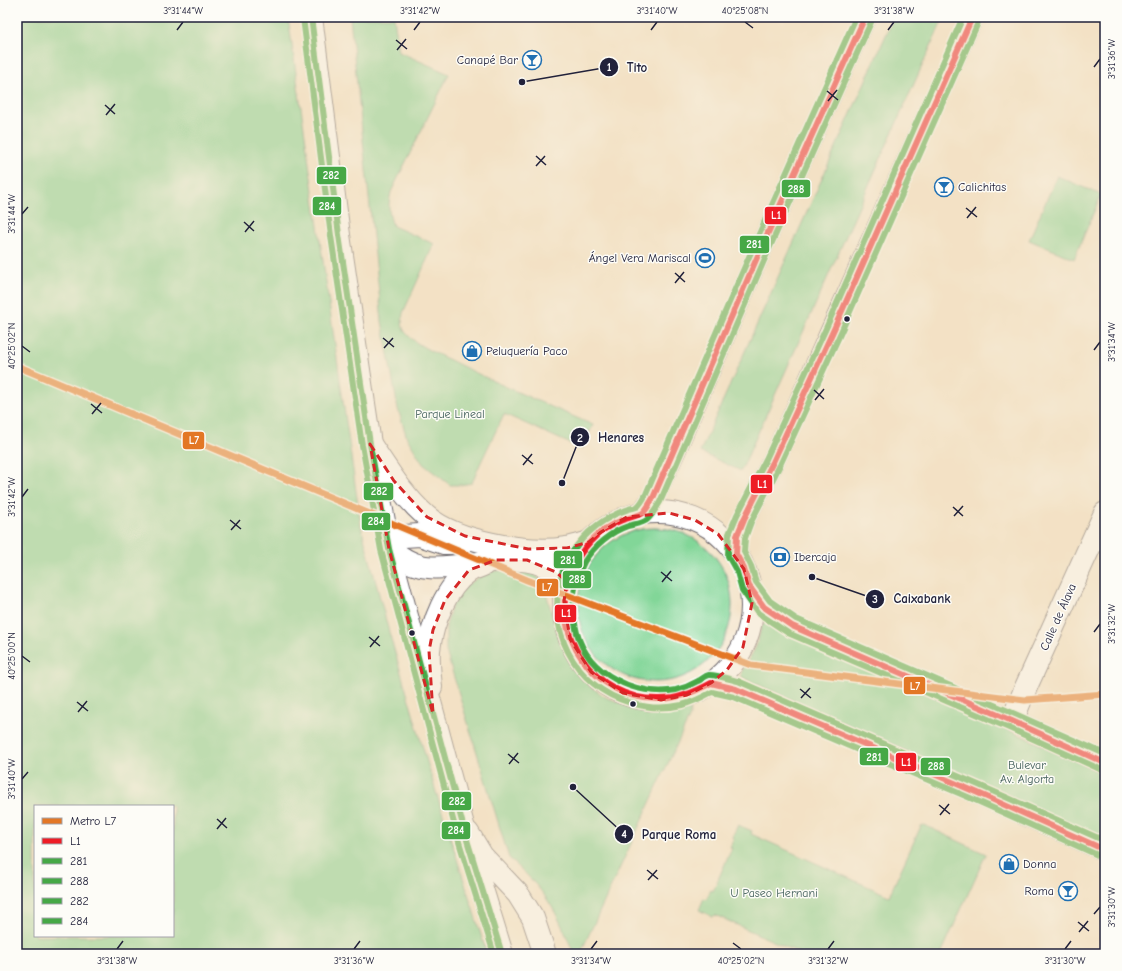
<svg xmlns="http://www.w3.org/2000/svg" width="1122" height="971" viewBox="0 0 1122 971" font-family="'Comic Neue',sans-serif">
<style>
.green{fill:#82d698;stroke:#527c6a;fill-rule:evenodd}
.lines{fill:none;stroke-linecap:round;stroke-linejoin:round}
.minor-casing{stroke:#6b656b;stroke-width:24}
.tertiary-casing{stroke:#6b656b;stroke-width:24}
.minor{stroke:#fff;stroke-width:22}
.tertiary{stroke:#fff;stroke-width:22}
.bus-1-casing{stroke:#fdfcf7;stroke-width:9}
.bus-2-casing{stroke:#fdfcf7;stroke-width:9}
.bus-3-casing{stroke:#fdfcf7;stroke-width:9}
.bus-4-casing{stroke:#fdfcf7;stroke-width:9}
.bus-5-casing{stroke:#fdfcf7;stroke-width:9}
.bus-1{stroke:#ee1c25;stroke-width:6}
.bus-2{stroke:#46a846;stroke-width:6}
.bus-3{stroke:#46a846;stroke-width:6}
.bus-4{stroke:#46a846;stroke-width:6}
.bus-5{stroke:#46a846;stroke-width:6}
.metro-1-casing{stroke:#fdfcf7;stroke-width:10}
.metro-1{stroke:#e37725;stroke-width:7}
.marked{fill:none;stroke:#d62828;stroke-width:3;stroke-dasharray:8 5;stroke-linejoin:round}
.ticks{fill:none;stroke:#22223b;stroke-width:1.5}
.bus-dot{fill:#22223b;stroke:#fdfcf7;stroke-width:1.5}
.labels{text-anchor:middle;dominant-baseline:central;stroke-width:3;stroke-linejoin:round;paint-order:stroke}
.poi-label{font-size:12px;fill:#22223b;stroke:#fdfcf7;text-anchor:start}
.park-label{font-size:12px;fill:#44615c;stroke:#fdfcf7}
.street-label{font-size:12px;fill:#22223b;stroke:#fdfcf7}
.leader{fill:none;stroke:#22223b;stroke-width:1.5}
.callout-dot{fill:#22223b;stroke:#fdfcf7;stroke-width:1.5}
.mark-label{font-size:12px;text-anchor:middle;font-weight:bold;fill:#fff}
.callout-label{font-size:13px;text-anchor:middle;font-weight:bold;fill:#22223b;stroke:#fdfcf7;stroke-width:3;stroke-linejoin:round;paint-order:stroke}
.line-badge{stroke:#fdfcf7;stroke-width:1.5}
.badge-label{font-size:11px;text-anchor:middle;font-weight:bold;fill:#fff}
.neatline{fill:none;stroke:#22223b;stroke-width:1.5}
.ticks-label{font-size:10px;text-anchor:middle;fill:#22223b}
</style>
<rect width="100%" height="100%" fill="#fdfcf7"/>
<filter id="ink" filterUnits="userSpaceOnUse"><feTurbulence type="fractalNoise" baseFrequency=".025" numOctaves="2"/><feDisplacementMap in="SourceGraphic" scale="8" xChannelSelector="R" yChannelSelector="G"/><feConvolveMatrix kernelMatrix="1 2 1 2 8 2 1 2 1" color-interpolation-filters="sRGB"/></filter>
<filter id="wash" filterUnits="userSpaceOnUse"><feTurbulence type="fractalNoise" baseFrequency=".012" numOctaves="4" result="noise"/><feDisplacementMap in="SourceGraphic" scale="16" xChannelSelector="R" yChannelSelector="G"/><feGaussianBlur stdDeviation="0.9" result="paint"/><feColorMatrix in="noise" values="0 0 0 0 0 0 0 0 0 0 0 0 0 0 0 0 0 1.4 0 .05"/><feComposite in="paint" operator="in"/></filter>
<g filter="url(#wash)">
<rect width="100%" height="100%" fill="#f3e1c5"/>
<g class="green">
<path d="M17,17H288L361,526L389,632L436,792L487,954H17ZM35,806H173V936H35Z"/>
<path d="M350,17H394L399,52L449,74L391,192C388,206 388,212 393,226L434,244L403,313C402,320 401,328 406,333C417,346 435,353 450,360C497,384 545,404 593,425L582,449L504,414L481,462L472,483L460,485H450L423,464L407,438L398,409L382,321Z"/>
<polygon points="894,17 939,17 943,19 741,471 700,452"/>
<polygon points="1057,176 1101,195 1074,259 1029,240"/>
<circle cx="655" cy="605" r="77"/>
<path d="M521,570L535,574L544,585L560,643L578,673L591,687L607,698L636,708L664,712L690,708V716L580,954H574C565,932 556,910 541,891C532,879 520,868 509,858L446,651V626L452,605L462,588L489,571Z"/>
<polygon points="766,622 769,623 1105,773 1105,840 743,678 741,675 742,671 756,647 762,625"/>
<polygon points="738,825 752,831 751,834 889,896 921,826 924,825 986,854 941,954 802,954 715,915 713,917 699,910 704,898 706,899 711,890 713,891 732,848 730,847 734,838 732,837"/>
</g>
</g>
<g filter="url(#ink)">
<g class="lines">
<defs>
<g id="minor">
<path d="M370,444C387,469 403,496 426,516C456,542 528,554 566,548C574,547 582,544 589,542"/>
<circle cx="658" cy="606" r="94"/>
<polyline points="642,514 653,498 675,449 762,246 865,17"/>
<polyline points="388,544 404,536 420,535 444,543 462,543"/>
<path d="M389,549C399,556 408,563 421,566C432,569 446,567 458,566C489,562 527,551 556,572C560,575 563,579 567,582"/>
<polyline points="736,554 737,536 744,519 773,462 793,418 970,22 971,17"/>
<polyline points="749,586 764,607 792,626 1012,721 1105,763"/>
<polyline points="711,683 736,689 758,698 978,793 1105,850"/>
<path d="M431,687C430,675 428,662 429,650C432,623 446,587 469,571C473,568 479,567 483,565"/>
<polyline points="1012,721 1026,687 1105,513"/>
<polyline points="468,833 482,856 518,894 533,918 545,954"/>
</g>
<polyline id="tertiary" points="311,17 339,235 370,444 389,549 467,840 502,954"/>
</defs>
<use href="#minor" class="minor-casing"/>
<use href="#tertiary" class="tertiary-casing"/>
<use href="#minor" class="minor"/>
<use href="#tertiary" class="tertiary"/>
<defs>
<g id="bus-1">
<path d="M865,17L762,246L653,498C650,503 647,509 643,513C640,515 625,519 620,521C597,530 580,550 571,572C547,633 595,701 660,699C679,699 695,692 711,683L736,689L978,793L1105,850"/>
<polyline points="971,17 970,22 834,329 773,462 744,519 737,536 736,554 744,569 749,586 764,607 792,626 1012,721 1105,763"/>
</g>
<g id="bus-2">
<path d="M856,17L755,243L646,494C644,498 641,504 637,507C636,508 631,508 629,509C623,511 617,513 612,516C590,527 571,548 563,571C544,627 573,687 631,703C647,708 665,709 682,705C693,702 703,697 712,692L734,697L975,800L1102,857"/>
<polyline points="963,17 827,326 766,459 737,515 729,534 728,556 737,572 742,590 758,613 788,633 1009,728 1102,770"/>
</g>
<g id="bus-3">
<polyline points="979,19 977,25 841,332 780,465 751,522 745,538 744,552 751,566 756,582 770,601 796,619 1015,714 1105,754"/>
<path d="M872,20L769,249L660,502C657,507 650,519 645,521C640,524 633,524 628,526C610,532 594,546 584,562C572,584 571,609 577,633C588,674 636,697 676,690C684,688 691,685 698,681C702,679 705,676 709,675C715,674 732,680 738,681L981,786L1105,841"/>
</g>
<polyline id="bus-4" points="311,17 339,235 370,444 389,549 467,840 502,954"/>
<polyline id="bus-5" points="303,18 331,236 362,445 381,550 459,842 494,954"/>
</defs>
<use href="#bus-1" class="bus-1-casing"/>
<use href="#bus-2" class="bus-2-casing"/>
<use href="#bus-3" class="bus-3-casing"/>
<use href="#bus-4" class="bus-4-casing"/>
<use href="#bus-5" class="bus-5-casing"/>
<use href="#bus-1" class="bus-1"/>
<use href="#bus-2" class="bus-2"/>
<use href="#bus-3" class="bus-3"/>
<use href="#bus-4" class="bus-4"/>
<use href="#bus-5" class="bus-5"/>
<defs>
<polyline id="metro-1" points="17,366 527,580 751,665 1025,700 1105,694"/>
</defs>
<use href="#metro-1" class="metro-1-casing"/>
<use href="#metro-1" class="metro-1"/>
</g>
</g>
<path d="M0 0H1122V971H0ZM370,444L394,481L427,517L465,536L528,549L567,548L589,542L601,532L627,517L669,513L695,520L718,534L744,569L752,603L743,647L727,670L711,683L687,695L661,700L623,693L591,672L570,639L564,601L567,582L556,572L527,560H496L469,570L445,600L433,630L429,651L433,714L389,549Z" fill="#f3e1c5" fill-opacity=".55" fill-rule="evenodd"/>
<path class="marked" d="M370,444L394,481L427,517L465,536L528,549L567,548L589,542L601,532L627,517L669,513L695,520L718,534L744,569L752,603L743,647L727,670L711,683L687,695L661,700L623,693L591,672L570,639L564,601L567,582L556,572L527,560H496L469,570L445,600L433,630L429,651L433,714L389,549Z"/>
<path class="ticks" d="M745,22L753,28M177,30L183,22M414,30L420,22M651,30L657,22M888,30L894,22M396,40L407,49M397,50L406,39M1094,67L1100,59M827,91L838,100M828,101L837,90M105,105L115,114M106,115L115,104M536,156L546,165M536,166L545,156M966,208L977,217M22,214L28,207M967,218L976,207M244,222L254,231M245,232L254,221M675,273L685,282M675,283L684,272M383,338L394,347M22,346L30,352M384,348L393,338M1094,350L1100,342M814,390L824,399M815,400L824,389M91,404L102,413M92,414L101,403M522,455L533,464M523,465L532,454M22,497L28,489M953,507L963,516M954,516L963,506M230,520L241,529M231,530L240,520M661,572L672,581M662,582L671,571M1094,632L1100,624M369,637L380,646M370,647L379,636M22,656L30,662M800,689L811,698M801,698L810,688M77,702L88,711M78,712L87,701M508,754L519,763M509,764L518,753M22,779L28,772M939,805L950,814M940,815L949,804M217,819L227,828M217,829L226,818M647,870L658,879M648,880L657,870M1094,914L1100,907M1078,922L1089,931M1079,932L1088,921M733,943L741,949M117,949L123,941M354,949L360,941M591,949L597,941M828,949L834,941M1065,949L1071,941"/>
<defs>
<symbol id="bar-ring" viewBox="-11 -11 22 22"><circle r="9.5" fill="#fdfcf7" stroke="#1f6fb2" stroke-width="1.5"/><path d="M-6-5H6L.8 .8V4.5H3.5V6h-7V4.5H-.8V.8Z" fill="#1f6fb2"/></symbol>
<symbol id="stadium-ring" viewBox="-11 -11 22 22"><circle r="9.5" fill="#fdfcf7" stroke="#1f6fb2" stroke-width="1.5"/><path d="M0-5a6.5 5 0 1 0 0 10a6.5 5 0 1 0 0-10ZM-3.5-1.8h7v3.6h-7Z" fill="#1f6fb2"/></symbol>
<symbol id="shop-ring" viewBox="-11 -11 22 22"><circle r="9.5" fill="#fdfcf7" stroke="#1f6fb2" stroke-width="1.5"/><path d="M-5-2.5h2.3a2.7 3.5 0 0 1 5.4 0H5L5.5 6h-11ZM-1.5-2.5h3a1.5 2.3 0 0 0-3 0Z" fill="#1f6fb2"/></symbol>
<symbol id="bank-ring" viewBox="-11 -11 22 22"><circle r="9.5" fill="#fdfcf7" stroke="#1f6fb2" stroke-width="1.5"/><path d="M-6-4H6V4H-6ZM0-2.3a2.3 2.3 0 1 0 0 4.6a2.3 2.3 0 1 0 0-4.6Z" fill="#1f6fb2"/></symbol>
</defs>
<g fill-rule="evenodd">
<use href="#bar-ring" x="521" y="49" width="22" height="22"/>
<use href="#bar-ring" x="933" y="176" width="22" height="22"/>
<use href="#stadium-ring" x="694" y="247" width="22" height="22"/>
<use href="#shop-ring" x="461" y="340" width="22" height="22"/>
<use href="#bank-ring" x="769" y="546" width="22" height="22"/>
<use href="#shop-ring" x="998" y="853" width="22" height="22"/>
<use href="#bar-ring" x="1057" y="880" width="22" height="22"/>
</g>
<g class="bus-dot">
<circle cx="847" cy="319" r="3.5"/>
<circle cx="412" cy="633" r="3.5"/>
<circle cx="633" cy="704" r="3.5"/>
</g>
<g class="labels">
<g class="poi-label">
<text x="518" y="60" text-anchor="end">Canapé Bar</text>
<text x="958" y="187">Calichitas</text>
<text x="691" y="258" text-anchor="end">Ángel Vera Mariscal</text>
<text x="486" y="351">Peluquería Paco</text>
<text x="794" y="557">Ibercaja</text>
<text x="1023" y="864">Donna</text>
<text x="1054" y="891" text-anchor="end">Roma</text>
</g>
<g class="park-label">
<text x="450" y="414">Parque Lineal</text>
<text x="1027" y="765">Bulevar<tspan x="1027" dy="14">Av. Algorta</tspan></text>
<text x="774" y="893">U Paseo Hernani</text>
</g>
<g class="street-label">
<text transform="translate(1058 617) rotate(-66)">Calle de Álava</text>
</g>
</g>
<path class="leader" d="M522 82L609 67M562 483L580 437M812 577L875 599M573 787L624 834"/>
<g class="callout-dot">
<circle cx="522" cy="82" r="4"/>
<circle cx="562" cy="483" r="4"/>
<circle cx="812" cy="577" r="4"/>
<circle cx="573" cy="787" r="4"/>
<circle cx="609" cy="67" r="10"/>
<circle cx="580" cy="437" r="10"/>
<circle cx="875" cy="599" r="10"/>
<circle cx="624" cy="834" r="10"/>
</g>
<g class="mark-label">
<text x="609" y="71">1</text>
<text x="580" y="442">2</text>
<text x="875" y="603">3</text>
<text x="624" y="838">4</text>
</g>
<g class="callout-label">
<text x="637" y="72">Tito</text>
<text x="621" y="442">Henares</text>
<text x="922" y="603">Caixabank</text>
<text x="679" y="839">Parque Roma</text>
</g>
<g class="line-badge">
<rect x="316" y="166" width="31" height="19" rx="4" fill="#46a846"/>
<rect x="781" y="179" width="30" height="19" rx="4" fill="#46a846"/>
<rect x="312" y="196" width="30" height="20" rx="4" fill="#46a846"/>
<rect x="764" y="206" width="23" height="19" rx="4" fill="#ee1c25"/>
<rect x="739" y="235" width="31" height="19" rx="4" fill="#46a846"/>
<rect x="182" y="431" width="23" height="19" rx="4" fill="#e37725"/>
<rect x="750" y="474" width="23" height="20" rx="4" fill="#ee1c25"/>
<rect x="363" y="482" width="31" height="19" rx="4" fill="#46a846"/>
<rect x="361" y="512" width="30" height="19" rx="4" fill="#46a846"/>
<rect x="553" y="550" width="30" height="19" rx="4" fill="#46a846"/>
<rect x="562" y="570" width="30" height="19" rx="4" fill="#46a846"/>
<rect x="536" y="578" width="23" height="19" rx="4" fill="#e37725"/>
<rect x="554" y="604" width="23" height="19" rx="4" fill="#ee1c25"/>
<rect x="903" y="676" width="23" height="19" rx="4" fill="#e37725"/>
<rect x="859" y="747" width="30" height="19" rx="4" fill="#46a846"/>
<rect x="895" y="752" width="22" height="20" rx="4" fill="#ee1c25"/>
<rect x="920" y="757" width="31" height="19" rx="4" fill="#46a846"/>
<rect x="441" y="791" width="31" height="20" rx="4" fill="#46a846"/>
<rect x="441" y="821" width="30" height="19" rx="4" fill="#46a846"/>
</g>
<g class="badge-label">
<text x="331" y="179">282</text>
<text x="796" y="193">288</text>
<text x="327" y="210">284</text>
<text x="776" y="219">L1</text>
<text x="754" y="248">281</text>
<text x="194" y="444">L7</text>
<text x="762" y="488">L1</text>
<text x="379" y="495">282</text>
<text x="376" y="525">284</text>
<text x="568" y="564">281</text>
<text x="577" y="583">288</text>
<text x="547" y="591">L7</text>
<text x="566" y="617">L1</text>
<text x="915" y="690">L7</text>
<text x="874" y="761">281</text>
<text x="906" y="766">L1</text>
<text x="936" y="770">288</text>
<text x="457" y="805">282</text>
<text x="456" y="834">284</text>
</g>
<rect width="1122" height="971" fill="none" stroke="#fdfcf7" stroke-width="44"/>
<rect x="34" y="805" width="140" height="132" fill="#fdfcf7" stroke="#a5a5ac"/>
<rect x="42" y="818" width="20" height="6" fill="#e37725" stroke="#a5a5ac"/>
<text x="70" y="825" font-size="12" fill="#22223b">Metro L7</text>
<rect x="42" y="838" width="20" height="6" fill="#ee1c25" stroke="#a5a5ac"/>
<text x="70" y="845" font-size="12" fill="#22223b">L1</text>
<rect x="42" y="858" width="20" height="6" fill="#46a846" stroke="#a5a5ac"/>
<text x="70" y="865" font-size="12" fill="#22223b">281</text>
<rect x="42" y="878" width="20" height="6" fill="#46a846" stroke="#a5a5ac"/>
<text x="70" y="885" font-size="12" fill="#22223b">288</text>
<rect x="42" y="898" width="20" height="6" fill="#46a846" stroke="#a5a5ac"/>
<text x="70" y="905" font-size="12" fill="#22223b">282</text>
<rect x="42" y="918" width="20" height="6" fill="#46a846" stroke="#a5a5ac"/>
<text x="70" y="925" font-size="12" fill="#22223b">284</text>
<rect x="22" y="22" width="1078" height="927" class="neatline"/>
<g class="ticks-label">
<text x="183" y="14">3°31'44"W</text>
<text x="420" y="14">3°31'42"W</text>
<text x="657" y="14">3°31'40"W</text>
<text x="745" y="14">40°25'08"N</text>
<text x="894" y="14">3°31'38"W</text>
<text transform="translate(1111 59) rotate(-90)" y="4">3°31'36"W</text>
<text transform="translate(11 214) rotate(-90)" y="4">3°31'44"W</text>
<text transform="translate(1111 342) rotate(-90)" y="4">3°31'34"W</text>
<text transform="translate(11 346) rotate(-90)" y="4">40°25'02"N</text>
<text transform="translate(11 497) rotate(-90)" y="4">3°31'42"W</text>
<text transform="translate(1111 624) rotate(-90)" y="4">3°31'32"W</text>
<text transform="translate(11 656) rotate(-90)" y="4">40°25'00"N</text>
<text transform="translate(11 779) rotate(-90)" y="4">3°31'40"W</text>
<text transform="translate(1111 907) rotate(-90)" y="4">3°31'30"W</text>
<text x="117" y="964">3°31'38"W</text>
<text x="354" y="964">3°31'36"W</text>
<text x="591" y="964">3°31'34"W</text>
<text x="741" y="964">40°25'02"N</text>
<text x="828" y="964">3°31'32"W</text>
<text x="1065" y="964">3°31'30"W</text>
</g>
</svg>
